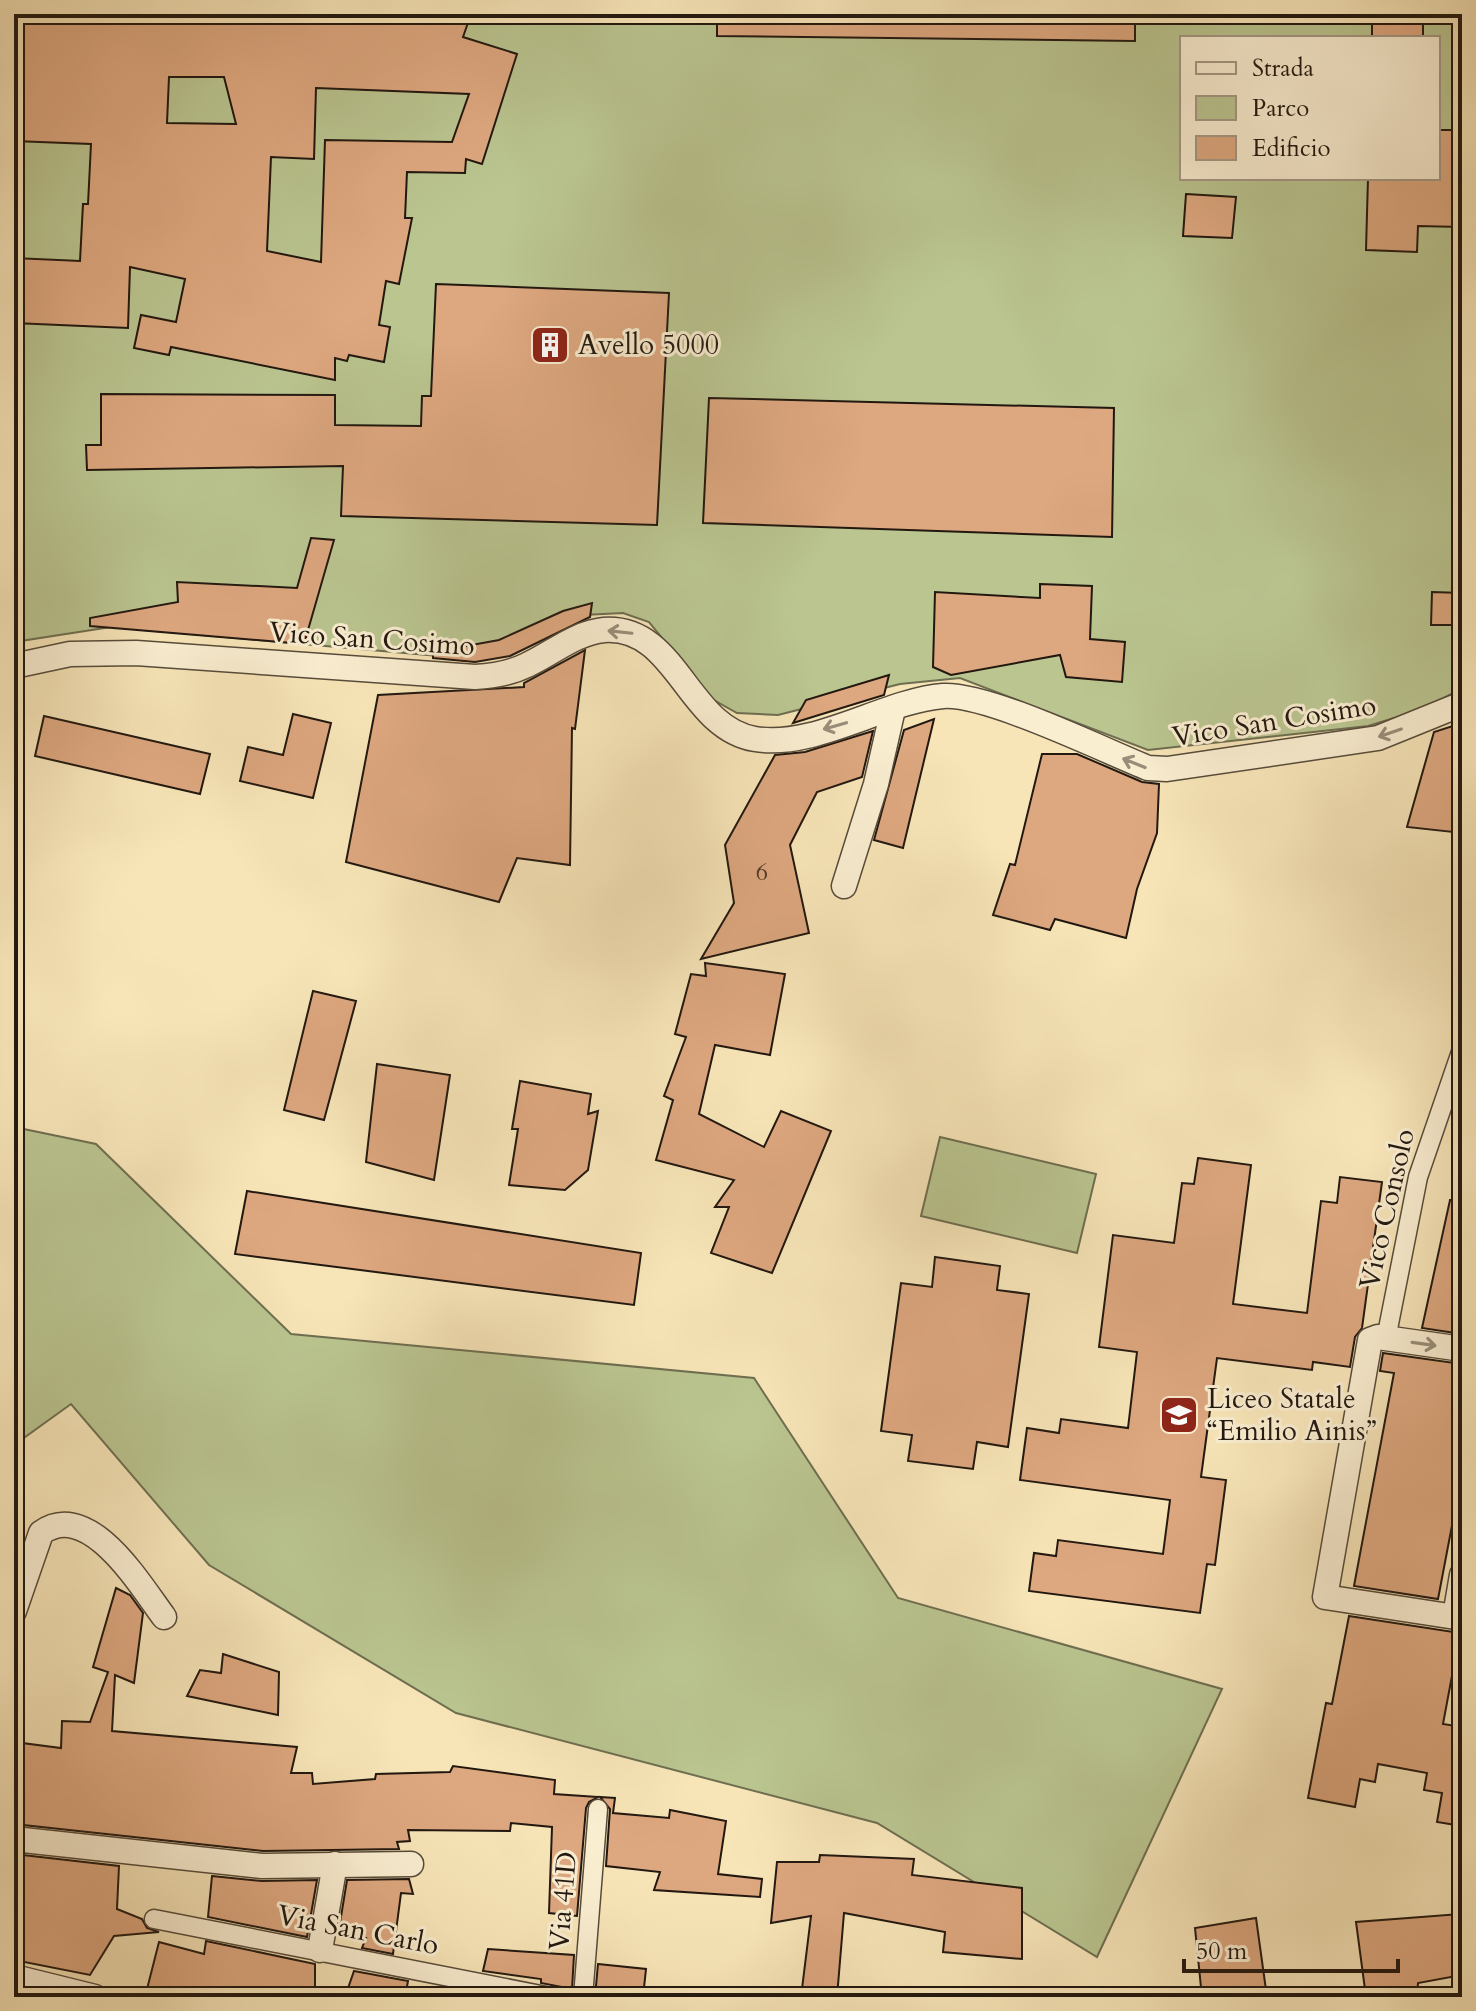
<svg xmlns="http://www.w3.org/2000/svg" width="1476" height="2011" viewBox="0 0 1476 2011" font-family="Cardo,serif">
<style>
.green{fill:#bac590;stroke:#6e6e50;stroke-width:2;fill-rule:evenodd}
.building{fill:#dda77f;stroke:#221810;stroke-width:2;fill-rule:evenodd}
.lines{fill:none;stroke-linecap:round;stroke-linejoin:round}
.pedestrian-casing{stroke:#574b3a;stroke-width:21}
.minor-casing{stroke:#574b3a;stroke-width:27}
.pedestrian{stroke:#faeed1;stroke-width:18}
.minor{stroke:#faeed1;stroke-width:24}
.oneway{stroke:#998e7a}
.labels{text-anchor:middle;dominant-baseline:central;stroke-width:6;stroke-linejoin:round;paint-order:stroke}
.number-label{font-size:24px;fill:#513c2c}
.poi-label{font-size:28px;fill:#221810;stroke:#faeed1;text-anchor:start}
.street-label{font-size:28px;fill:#221810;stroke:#faeed1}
</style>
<rect width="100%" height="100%" fill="#f7e5b8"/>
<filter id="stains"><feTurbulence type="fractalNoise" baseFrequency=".0025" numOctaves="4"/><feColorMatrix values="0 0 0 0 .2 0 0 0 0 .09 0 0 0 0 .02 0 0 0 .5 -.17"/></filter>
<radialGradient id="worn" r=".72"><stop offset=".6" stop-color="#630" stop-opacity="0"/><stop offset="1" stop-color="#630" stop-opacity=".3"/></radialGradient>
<g class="green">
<path d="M14,14H1462V689L1417,711L1368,726L1148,750L960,678L900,684L778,715L737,713L712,699L649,622L623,613L583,615L450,657L111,627L14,642ZM1182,38H1438V178H1182Z"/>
<polygon points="14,1127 96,1144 291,1334 754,1378 898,1598 1222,1689 1097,1957 877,1823 456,1713 209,1565 71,1404 14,1445"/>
<polygon points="940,1137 1096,1174 1077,1253 921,1216"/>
</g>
<g class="building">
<path d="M14,14H471L463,37L517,54L482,164L466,159L465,173L407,172L405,218H412L399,284L386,281L379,325L390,327L384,362L349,355L347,361L335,358V380L171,347L169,355L134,348L141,315L176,322L185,279L130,267L128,328L14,323V258L80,261L83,204H88L91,144L14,141ZM169,77H224L236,124L167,123ZM316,88L469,94L452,142L325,140L321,262L267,251L271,157L314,159Z"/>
<polygon points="717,14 1135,18 1135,41 717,36"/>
<rect x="1372" y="14" width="51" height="24"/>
<polygon points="1438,130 1462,130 1462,227 1418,226 1417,252 1366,250 1368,178 1438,178"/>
<polygon points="1186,194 1236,197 1232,238 1183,236"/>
<polygon points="436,284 669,293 657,525 341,516 343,466 87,470 86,445 101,445 101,394 335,395 335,425 421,426 422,396 431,396"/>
<polygon points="709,398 1114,408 1112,537 703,523"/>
<polygon points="311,538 334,540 304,644 90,626 90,618 178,602 177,582 297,588"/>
<polygon points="1040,584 1092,586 1090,639 1125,642 1122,682 1066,677 1060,655 951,675 933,667 935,592 1040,598"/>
<polygon points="1432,592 1462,593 1462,625 1431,625"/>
<polygon points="592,603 590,617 510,656 475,662 433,658 433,652 499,640 563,611"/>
<polygon points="585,650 575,729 572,728 570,865 517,858 499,902 346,862 378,695 524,687 524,683"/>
<polygon points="889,675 884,695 793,723 806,700"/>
<polygon points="293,714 331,723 313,798 240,781 248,747 283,755"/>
<polygon points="44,716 210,754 200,794 35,756"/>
<polygon points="934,719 903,848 874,840 904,730"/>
<polygon points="1462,723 1462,833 1407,827 1434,732"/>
<polygon points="873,731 862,777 817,792 790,845 809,933 701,959 734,903 725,845 775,755 805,752"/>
<polygon points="1042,754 1077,754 1142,782 1159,784 1157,833 1137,889 1126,938 1055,919 1050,930 993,915 1010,864 1015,865"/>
<polygon points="705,963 785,974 770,1055 715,1045 699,1114 764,1147 781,1111 831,1131 772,1273 711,1253 729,1207 715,1207 734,1180 656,1160 673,1100 664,1096 686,1037 675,1034 691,974 706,976"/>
<polygon points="313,991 356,1001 324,1120 284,1110"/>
<polygon points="377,1064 450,1075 434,1180 366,1162"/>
<polygon points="520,1081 591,1094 588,1114 598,1111 588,1170 565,1190 509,1185 518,1129 512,1129"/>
<polygon points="1198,1158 1251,1165 1233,1304 1307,1313 1321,1201 1337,1203 1340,1177 1382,1182 1362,1328 1355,1337 1350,1367 1313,1362 1312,1370 1217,1358 1201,1477 1226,1480 1215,1565 1207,1564 1200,1613 1029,1591 1034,1553 1056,1556 1058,1540 1163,1554 1170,1500 1020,1480 1027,1428 1059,1433 1061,1419 1128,1428 1137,1352 1099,1347 1113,1235 1174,1243 1182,1183 1194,1184"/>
<polygon points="247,1191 641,1253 634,1305 235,1254"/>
<polygon points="1450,1200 1462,1201 1462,1334 1422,1328"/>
<polygon points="935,1257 1000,1266 997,1290 1029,1294 1008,1447 977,1442 973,1469 908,1461 912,1435 881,1431 901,1283 932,1287"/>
<polygon points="1383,1353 1462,1364 1462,1473 1438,1599 1354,1586 1394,1373 1380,1371"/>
<polygon points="116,1588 130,1595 143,1613 134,1683 115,1675 112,1731 297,1747 291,1773 312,1773 313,1784 375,1779 376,1774 450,1772 453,1766 555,1780 554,1794 598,1797 589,1802 586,1808 577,1916 549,1913 552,1827 511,1823 510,1831 408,1830 410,1841 397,1842 399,1849 263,1851 14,1824 14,1742 61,1748 62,1721 90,1722 108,1672 93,1667"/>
<polygon points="1349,1616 1460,1633 1443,1724 1462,1727 1462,1826 1437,1822 1442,1793 1424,1790 1427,1773 1378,1764 1375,1782 1360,1779 1355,1807 1308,1798 1326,1703 1332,1704"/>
<polygon points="223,1654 279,1672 278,1715 187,1696 200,1670 221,1673"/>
<polygon points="600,1797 615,1798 613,1813 669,1818 670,1810 726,1821 718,1874 762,1879 760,1897 654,1890 660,1872 606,1866 610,1809"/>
<polygon points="14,1854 119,1866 117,1909 142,1919 147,1928 159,1932 114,1936 90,1975 14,1960"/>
<polygon points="820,1855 914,1859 912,1875 1022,1888 1022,1959 943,1952 945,1932 844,1913 837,1997 801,1997 811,1916 771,1923 777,1862 819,1862"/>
<polygon points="212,1876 262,1881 317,1880 307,1937 208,1917"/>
<polygon points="409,1879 413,1894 401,1893 393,1954 362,1948 366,1938 338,1935 347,1880"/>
<polygon points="1460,1914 1462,1975 1418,1983 1417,1997 1366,1997 1356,1922"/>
<polygon points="1256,1918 1267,1997 1202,1997 1195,1928"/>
<polygon points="206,1941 315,1964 315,1997 145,1997 159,1942 204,1954"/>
<polygon points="488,1949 574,1955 572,1989 541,1983 541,1979 483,1971"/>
<polygon points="598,1964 646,1969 643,1997 595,1997"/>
<polygon points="354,1971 408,1981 405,1997 345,1997"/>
</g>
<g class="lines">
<defs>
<g id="pedestrian">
<polyline points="1386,1339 1418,1177 1462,1049"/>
<polyline points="154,1919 551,1997"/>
<polyline points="583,1997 598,1809"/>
</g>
<g id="minor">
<path d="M14,666L70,654L136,653L475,677C493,676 511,673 527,665C553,653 575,633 604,630C677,625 687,728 755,739C815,749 884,701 943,696C987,693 1103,750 1148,768L1167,769L1378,738L1462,704"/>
<polyline points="844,886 876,784 893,709"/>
<polyline points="1462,1349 1378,1337 1370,1340 1325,1597 1462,1618"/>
<path d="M14,1611L41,1533C89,1498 140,1585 164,1617"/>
<polyline points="1455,1616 1462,1575"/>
<polyline points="14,1839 262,1866 411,1864"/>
<polyline points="320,1950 335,1864"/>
<polyline points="14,1977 95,1997"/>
</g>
</defs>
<use href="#pedestrian" class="pedestrian-casing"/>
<use href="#minor" class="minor-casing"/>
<use href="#pedestrian" class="pedestrian"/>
<use href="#minor" class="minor"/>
</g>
<defs><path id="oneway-shaft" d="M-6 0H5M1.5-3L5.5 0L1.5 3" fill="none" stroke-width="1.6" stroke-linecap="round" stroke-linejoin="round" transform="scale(2)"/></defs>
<g class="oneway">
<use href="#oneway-shaft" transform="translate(620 632) rotate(-174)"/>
<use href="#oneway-shaft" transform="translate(835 726) rotate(164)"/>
<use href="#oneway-shaft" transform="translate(1390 733) rotate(161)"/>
<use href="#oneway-shaft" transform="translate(1134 763) rotate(-158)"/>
<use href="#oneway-shaft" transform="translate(1424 1344) rotate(8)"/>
</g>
<defs>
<symbol id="building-square" viewBox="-11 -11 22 22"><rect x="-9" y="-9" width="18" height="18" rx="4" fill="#8f2418" stroke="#faeed1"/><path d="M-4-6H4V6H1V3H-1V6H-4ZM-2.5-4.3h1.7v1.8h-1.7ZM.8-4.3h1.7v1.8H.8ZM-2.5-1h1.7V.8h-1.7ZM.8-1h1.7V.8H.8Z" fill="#fff"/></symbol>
<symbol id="school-square" viewBox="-11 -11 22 22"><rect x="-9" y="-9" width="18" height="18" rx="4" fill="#8f2418" stroke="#faeed1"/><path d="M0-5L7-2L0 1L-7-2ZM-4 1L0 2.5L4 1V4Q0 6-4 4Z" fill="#fff"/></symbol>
</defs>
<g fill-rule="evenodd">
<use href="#building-square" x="528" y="323" width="44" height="44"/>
<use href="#school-square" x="1157" y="1393" width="44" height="44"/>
</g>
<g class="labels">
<g class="number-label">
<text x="762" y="872">6</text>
</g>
<g class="poi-label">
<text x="578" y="345">Avello 5000</text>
<text x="1207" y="1399">Liceo Statale<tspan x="1207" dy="32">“Emilio Ainis”</tspan></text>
</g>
<g class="street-label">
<text transform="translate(372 639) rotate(4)">Vico San Cosimo</text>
<text transform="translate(1274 721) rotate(-9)">Vico San Cosimo</text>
<text transform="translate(1387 1209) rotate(-77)">Vico Consolo</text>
<text transform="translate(563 1901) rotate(-85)">Via 41D</text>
<text transform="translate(358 1930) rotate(11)">Via San Carlo</text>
</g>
</g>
<rect width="1476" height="2011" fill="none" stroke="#f7e5b8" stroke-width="48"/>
<rect x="16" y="16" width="1444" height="1979" fill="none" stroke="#221810" stroke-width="4"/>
<rect x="24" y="24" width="1428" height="1963" fill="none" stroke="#221810" stroke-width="2"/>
<rect x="1180" y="36" width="260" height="144" fill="#faeed1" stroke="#a49884" stroke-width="2"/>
<rect x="1196" y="62" width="40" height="12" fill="#faeed1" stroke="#a49884" stroke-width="2"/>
<text x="1252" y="76" font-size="24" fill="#221810">Strada</text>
<rect x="1196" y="96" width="40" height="24" fill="#bac590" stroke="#a49884" stroke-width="2"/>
<text x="1252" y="116" font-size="24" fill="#221810">Parco</text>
<rect x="1196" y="136" width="40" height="24" fill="#dda77f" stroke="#a49884" stroke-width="2"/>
<text x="1252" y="156" font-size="24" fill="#221810">Edificio</text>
<path d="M1184 1959v12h214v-12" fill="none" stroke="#221810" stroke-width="4"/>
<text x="1196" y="1959" font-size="24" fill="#221810" stroke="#faeed1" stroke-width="6" paint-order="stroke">50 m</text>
<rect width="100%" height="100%" filter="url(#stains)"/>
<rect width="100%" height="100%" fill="url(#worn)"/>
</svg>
